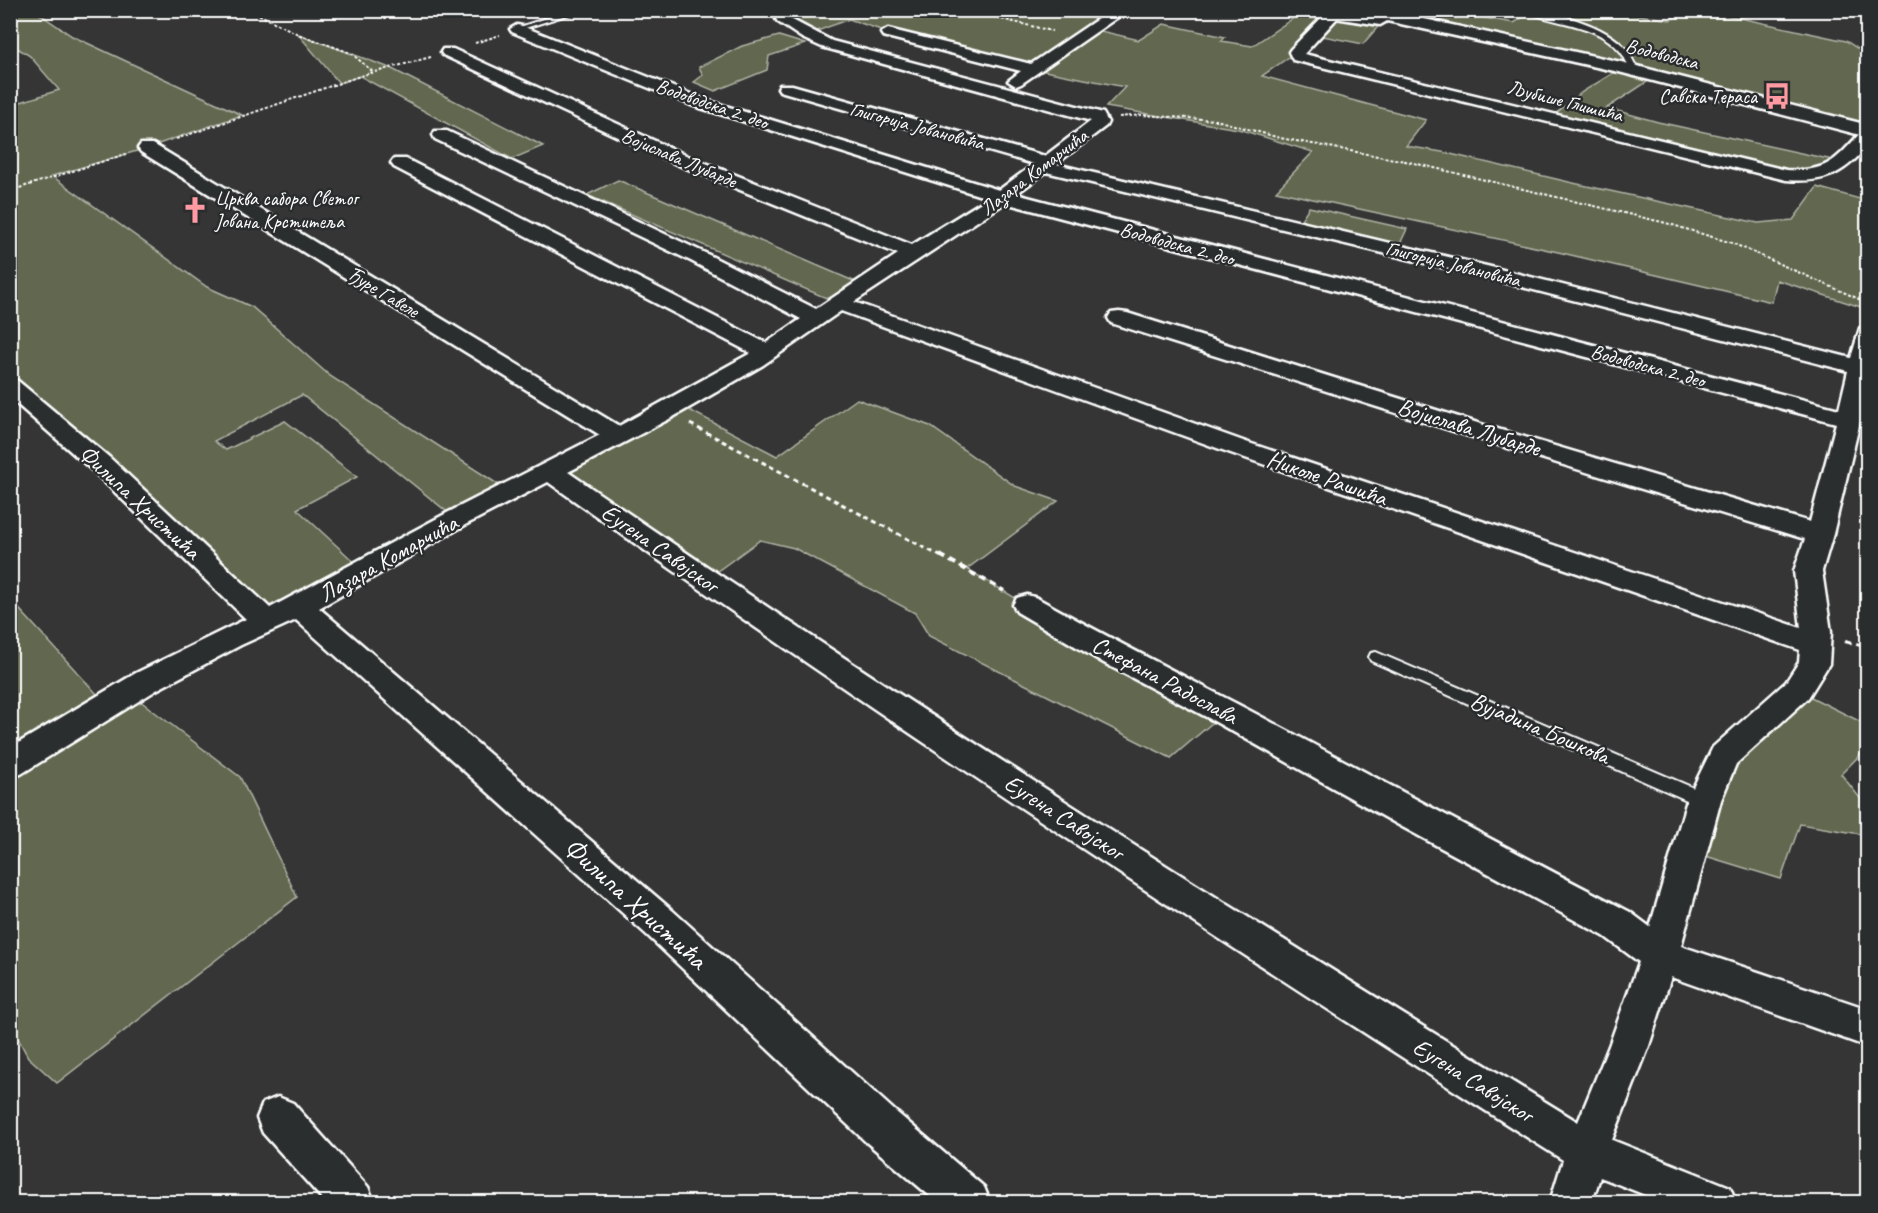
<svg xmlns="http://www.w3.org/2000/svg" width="1878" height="1213" viewBox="0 0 1878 1213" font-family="Caveat,sans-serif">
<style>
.green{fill:#62684f;stroke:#b0b4a7;stroke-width:1.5}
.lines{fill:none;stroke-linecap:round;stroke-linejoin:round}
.service-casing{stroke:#fff;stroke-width:4}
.minor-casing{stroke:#fff;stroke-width:5}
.secondary-casing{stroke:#fff;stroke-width:5}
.path-far2{stroke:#fff;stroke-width:2;stroke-dasharray:3 2;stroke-linecap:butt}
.path-far1{stroke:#fff;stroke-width:3;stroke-dasharray:5 4;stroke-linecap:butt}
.path{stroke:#fff;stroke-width:4;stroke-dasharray:7 4.5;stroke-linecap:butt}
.service{fill:#2a2d2e;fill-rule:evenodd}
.minor{fill:#2a2d2e;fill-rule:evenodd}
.secondary{fill:#2a2d2e;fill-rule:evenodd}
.labels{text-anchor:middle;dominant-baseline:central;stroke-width:5;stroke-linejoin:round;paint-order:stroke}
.far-street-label{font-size:20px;fill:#fff;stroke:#2a2d2e}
.far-poi-label{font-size:20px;fill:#fff;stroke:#2a2d2e;text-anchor:end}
.street-label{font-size:24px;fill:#fff;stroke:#2a2d2e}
.near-street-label{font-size:28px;fill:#fff;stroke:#2a2d2e}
</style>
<rect width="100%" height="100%" fill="#363535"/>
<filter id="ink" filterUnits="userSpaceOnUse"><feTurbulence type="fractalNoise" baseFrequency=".0167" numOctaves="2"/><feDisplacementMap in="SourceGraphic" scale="12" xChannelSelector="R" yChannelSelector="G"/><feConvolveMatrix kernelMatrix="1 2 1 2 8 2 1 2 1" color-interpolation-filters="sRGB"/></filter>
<g filter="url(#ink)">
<g class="green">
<polygon points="11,11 35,11 72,36 242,115 147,148 52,176 207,287 252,307 330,376 510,492 456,519 302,395 214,441 226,450 285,421 357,477 297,509 364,571 266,621 11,386 11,105 59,90 30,56 11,44"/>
<path d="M770,11H1122L1092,29L1139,40L1164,24L1225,37L1221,41L1252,46L1295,17L1383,21L1363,44L1313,34L1296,52L1262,76L1426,120L1406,146L1442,152L1573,183L1758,223L1793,220L1817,187L1867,201V309L1777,280L1772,302L1558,252L1276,191L1313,152L1238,129L1106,107L1125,87C1032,69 937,51 849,19L807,35Z"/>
<polygon points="1355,11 1445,11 1514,23 1528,14 1521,11 1614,11 1670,20 1687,11 1708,11 1846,41 1867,55 1867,131 1669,79"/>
<polygon points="298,34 390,68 543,146 512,159 360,76 339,83"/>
<polygon points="779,36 805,44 769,56 767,70 715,91 694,82 703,75 699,67 742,46"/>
<polygon points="1618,70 1653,78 1607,108 1658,122 1842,162 1806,177 1549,119 1582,92"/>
<polygon points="618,180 865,286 840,304 587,195"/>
<polygon points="1309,207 1407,229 1397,250 1296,227"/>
<polygon points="857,399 930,426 1015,486 1058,501 967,569 1027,605 1225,712 1171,758 929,636 915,613 794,548 760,540 705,580 549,471 678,404 777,456"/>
<polygon points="11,600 108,706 11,765"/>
<polygon points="1797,690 1867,725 1867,748 1841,774 1867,807 1867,835 1800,824 1781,879 1689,851 1704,800"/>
<polygon points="139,700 240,777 297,897 57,1083 28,1057 11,1025 10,771"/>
</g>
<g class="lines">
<defs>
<g id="service">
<polygon points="571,10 582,10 519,30 514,29"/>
<path d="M1522,10C1553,10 1606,25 1626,49C1631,55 1634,63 1638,70L1631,72C1628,65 1625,57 1620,51C1595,22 1554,25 1522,10Z"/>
<polygon points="1376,652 1710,795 1712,800 1710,805 1704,807 1698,805 1371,661 1369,657 1371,653"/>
</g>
<g id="minor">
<polygon points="1111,10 1128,10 1021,84 1016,86 1008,81 1021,71 883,36 881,33 888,29 1031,64"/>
<path d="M1336,10L1340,14L1338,17L1304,54L1786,170C1828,172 1835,161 1862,131L1868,130V146C1842,175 1825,183 1786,180L1293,60L1289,52L1291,49L1328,11Z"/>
<path d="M783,15L832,41L1103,113L1108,122L1106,126L1056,164L1495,268L1851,358L1860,328L1868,327V388L1833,534L1822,571L1831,632L1829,664L1808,698L1736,764L1721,800L1681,946L1868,1009V1047L1671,977L1649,1046L1612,1140L1730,1187L1736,1202H1663L1600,1177L1592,1202H1550L1563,1160C1220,942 879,718 548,482L465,525L319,608L673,911L895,1111L984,1187L990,1202H937L865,1141L647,935L296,620L241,645L158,689L21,774L10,778V748L136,673L246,619L92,470L10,398V379L18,381L110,458L270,608L447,513L600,435L141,152L138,148L141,144H153L619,426L751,353L394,167L391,163L394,159H406L766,343L801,319L691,261L435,139L433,135L435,131H447L705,253L816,309L898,254L676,164L443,55L441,52L443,49H453L688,156L912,245L988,198L691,105L512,32L510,29L517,25L522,26L703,99L999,190L1034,164L780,91L778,88L780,85H792L1045,156L1091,121L822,47L802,38L778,22L776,19ZM1046,172L1491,279L1848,371L1839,409L1016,194ZM1005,203L1836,423L1810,522L1484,425L1127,313L1119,312L1111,313L1108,318L1111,323L1466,435L1805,539L1794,571L1801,628L1246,442L854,302ZM841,311L1228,452L1800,650L1799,662L1786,682L1713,747L1687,800L1650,927L1630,912C1498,844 1368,773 1237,704C1170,669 1103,635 1037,598L1027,595L1017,598L1013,605L1017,612L1104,663L1214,721L1397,824L1604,936L1639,962L1609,1046L1578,1122C1237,913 898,699 568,472L673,417L763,365Z"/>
<polygon points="278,1097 293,1103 368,1187 374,1202 325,1202 263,1133 257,1118 263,1103"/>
</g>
<polygon id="secondary" points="1308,10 1383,10 1621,62 1868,125 1868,137 1619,72 1387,21 1380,25 1316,15"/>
</defs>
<use href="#service" class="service-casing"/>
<use href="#minor" class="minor-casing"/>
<use href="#secondary" class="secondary-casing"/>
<g class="path-far2">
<polyline points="250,10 298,34 351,53 373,72"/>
<polyline points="963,10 1052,31"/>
<polyline points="475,43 500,35"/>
<polyline points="1119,117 1142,115 1216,120 1280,138 1405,161 1666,223 1732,243 1868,303"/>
<polyline points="176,139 360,76 431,57"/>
<polyline points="10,191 126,154"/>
</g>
<polyline class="path-far1" points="690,424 942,557"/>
<g class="path">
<polyline points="940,555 1004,591"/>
<polyline points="1845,641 1868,647"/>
</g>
<use href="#service" class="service"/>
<use href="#minor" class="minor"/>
<use href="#secondary" class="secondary"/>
</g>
</g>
<defs>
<symbol id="bus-bare" viewBox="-9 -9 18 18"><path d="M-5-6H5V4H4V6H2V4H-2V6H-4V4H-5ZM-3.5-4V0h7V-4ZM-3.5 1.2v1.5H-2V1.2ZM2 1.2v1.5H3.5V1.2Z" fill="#ff9aa2" stroke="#2a2d2e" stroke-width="2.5" paint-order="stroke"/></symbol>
<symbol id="church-bare" viewBox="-9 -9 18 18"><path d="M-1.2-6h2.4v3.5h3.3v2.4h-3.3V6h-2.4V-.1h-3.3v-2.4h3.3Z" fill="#ff9aa2" stroke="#2a2d2e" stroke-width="2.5" paint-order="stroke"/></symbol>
</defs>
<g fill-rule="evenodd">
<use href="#bus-bare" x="1758" y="77" width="38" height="38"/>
<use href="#church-bare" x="176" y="191" width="38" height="38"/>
</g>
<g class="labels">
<g class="far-street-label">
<text transform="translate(1662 54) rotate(14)">Водоводска</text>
<text transform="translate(1565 101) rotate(14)">Љубише Глишића</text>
<text transform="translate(712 104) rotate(19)">Водоводска 2. део</text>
<text transform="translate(917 126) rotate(15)">Глигорија Јовановића</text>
<text transform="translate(679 158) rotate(23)">Војислава Лубарде</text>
<text transform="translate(1034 172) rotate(-37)">Лазара Комарчића</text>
<text transform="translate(1177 244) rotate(15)">Водоводска 2. део</text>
<text transform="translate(1453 264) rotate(14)">Глигорија Јовановића</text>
<text transform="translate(383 292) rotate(31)">Ђуре Гавеле</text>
<text transform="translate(1648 366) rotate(15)">Водоводска 2. део</text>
</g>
<g class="far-poi-label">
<text x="1757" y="96">Савска Тераса</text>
<text x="215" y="198" text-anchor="start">Црква сабора Светог<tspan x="215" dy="23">Јована Крститеља</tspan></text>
</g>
<g class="street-label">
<text transform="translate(1469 427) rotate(17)">Војислава Лубарде</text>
<text transform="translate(1327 478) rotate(19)">Николе Рашића</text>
<text transform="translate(140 502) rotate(43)">Филипа Христића</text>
<text transform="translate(660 548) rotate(35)">Еугена Савојског</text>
<text transform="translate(388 558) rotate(-29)">Лазара Комарчића</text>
<text transform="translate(1165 680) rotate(28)">Стефана Радослава</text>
<text transform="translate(1540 728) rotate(23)">Вујадина Бошкова</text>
<text transform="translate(1064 817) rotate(33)">Еугена Савојског</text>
<text transform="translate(1473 1080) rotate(32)">Еугена Савојског</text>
</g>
<g class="near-street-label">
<text transform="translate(636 903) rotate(42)">Филипа Христића</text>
</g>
</g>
<rect width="1878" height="1213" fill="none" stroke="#2a2d2e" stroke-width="36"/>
<rect x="18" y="18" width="1842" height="1177" fill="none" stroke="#fff" stroke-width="2" filter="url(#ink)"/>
</svg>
